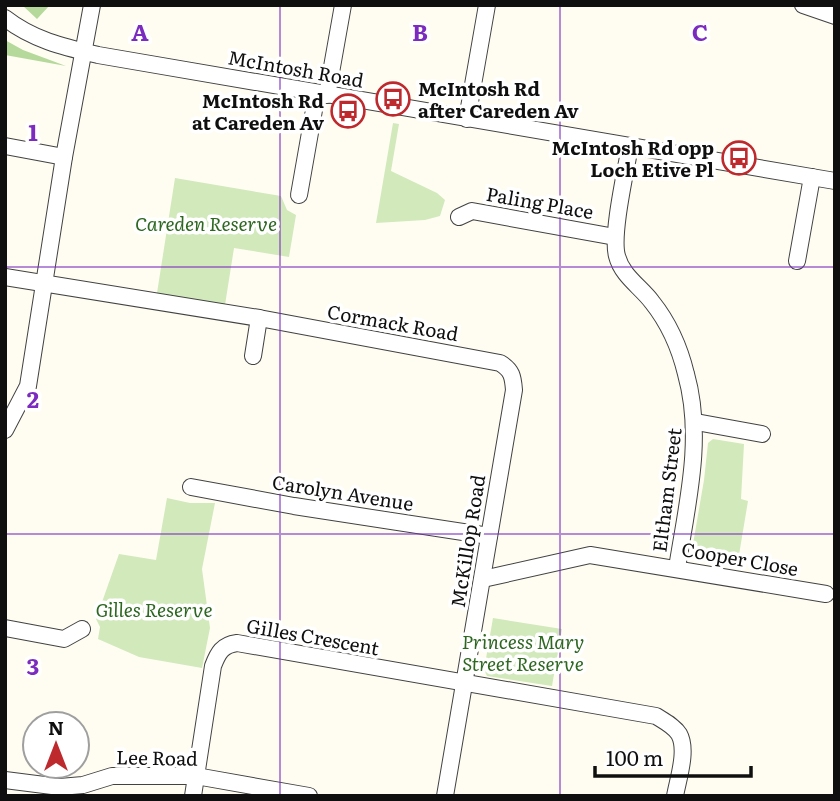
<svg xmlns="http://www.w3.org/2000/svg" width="840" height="801" viewBox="0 0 840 801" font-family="Literata,serif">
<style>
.green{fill:#d2e9bc}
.forest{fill:#b5d99b}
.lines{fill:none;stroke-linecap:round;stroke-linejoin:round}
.minor-casing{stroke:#424242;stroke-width:18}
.minor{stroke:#fff;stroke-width:16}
.grid{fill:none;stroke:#7b2cbf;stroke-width:2;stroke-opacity:0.55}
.labels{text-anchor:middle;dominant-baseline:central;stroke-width:7;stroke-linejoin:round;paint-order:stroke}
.street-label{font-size:19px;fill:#0f0f0f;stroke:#fff}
.poi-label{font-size:19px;font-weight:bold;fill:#0f0f0f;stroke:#fff;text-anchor:end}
.park-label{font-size:19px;font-style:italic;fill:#2d6720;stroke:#fff}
.grid-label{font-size:23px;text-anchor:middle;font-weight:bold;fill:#7b2cbf;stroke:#fff;stroke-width:7;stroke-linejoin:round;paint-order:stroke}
</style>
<rect width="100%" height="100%" fill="#fffdf2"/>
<g class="green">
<polygon points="393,123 399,124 391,171 437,193 445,200 440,216 425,220 376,223"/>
<polygon points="175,178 281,196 287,210 296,215 289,257 234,248 225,305 157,293"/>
<polygon points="713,439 744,444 741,499 748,501 737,567 700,561 692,550 704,480 708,443"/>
<polygon points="167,498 190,503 215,503 202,569 210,628 202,668 139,657 98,639 100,627 96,619 119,554 156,560"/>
<polygon points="493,618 562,629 552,686 487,676 484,670"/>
</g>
<g class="forest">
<polygon points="22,5 50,5 37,19"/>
<polygon points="5,40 23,50 66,66 5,55"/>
</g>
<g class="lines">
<defs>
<g id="minor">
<polyline points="803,5 835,16"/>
<path d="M5,18C33,40 64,47 98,55L835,181"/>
<polyline points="327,95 343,5"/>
<polyline points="467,119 487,5"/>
<polyline points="5,146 64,157"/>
<path d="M630,146C626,170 611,235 617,256C622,276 641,287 652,302C668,322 680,349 686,374C704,438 687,504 677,568"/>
<polyline points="299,195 317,93"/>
<polyline points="459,217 472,211 615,237"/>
<polyline points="797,261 812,177"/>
<path d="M5,277L259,318L500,363C512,370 513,377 514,390L445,796"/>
<polyline points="253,356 259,318"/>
<polyline points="696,422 762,434"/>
<polyline points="5,430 28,386 64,157 92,5"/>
<polyline points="191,487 294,506 489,536"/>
<polyline points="483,579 590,555 826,594"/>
<polyline points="5,628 64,639 82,629"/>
<polyline points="5,780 60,787 83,785 112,776 196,776 309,796"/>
<path d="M193,796L213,666C218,653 222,645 237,643L656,716C664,721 674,726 679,734C688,750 678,779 675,796"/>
</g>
</defs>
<use href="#minor" class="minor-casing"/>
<use href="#minor" class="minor"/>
</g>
<path class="grid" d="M280,5V796M560,5V796M5,267H835M5,534H835"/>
<defs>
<symbol id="bus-ring" viewBox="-11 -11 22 22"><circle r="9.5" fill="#fff" stroke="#bd292c" stroke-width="1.5"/><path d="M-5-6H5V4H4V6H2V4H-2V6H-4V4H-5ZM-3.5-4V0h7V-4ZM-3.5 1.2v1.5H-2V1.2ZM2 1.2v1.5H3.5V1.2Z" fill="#bd292c"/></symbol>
</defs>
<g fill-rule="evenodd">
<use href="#bus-ring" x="374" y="80" width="38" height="38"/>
<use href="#bus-ring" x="329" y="92" width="38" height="38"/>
<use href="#bus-ring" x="720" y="139" width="38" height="38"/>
</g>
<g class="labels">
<g class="street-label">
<text transform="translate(296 68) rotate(10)">McIntosh Road</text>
<text transform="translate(540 202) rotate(10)">Paling Place</text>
<text transform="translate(393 322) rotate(10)">Cormack Road</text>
<text transform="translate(666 490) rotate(-83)">Eltham Street</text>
<text transform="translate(343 492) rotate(9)">Carolyn Avenue</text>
<text transform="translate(467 541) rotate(-81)">McKillop Road</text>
<text transform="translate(740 558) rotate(10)">Cooper Close</text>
<text transform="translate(313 636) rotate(10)">Gilles Crescent</text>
<text transform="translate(157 757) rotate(1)">Lee Road</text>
</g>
<g class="poi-label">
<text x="418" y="88" text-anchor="start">McIntosh Rd<tspan x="418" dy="22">after Careden Av</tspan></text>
<text x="324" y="100">McIntosh Rd<tspan x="324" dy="22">at Careden Av</tspan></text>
<text x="714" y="147">McIntosh Rd opp<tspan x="714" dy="22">Loch Etive Pl</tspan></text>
</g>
<g class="park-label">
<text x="206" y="223">Careden Reserve</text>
<text x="154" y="609">Gilles Reserve</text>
<text x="523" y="641">Princess Mary<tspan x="523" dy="22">Street Reserve</tspan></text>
</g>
</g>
<g class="grid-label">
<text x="140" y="41">A</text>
<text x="420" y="41">B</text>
<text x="700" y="41">C</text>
<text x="33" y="141">1</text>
<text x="33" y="408">2</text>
<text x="33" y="675">3</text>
</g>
<rect width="840" height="801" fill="none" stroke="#0f0f0f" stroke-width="14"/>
<g transform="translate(56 745)"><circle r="33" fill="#ffffff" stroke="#9f9f9f" stroke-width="2"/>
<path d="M0-5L12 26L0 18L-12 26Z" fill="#bd292c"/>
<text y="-10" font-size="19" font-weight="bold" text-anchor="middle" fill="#0f0f0f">N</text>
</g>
<path d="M595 766v10h156v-10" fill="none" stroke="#0f0f0f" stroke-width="3.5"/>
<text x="606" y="766" font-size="21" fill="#0f0f0f" stroke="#ffffff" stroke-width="5" paint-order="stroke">100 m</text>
</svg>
